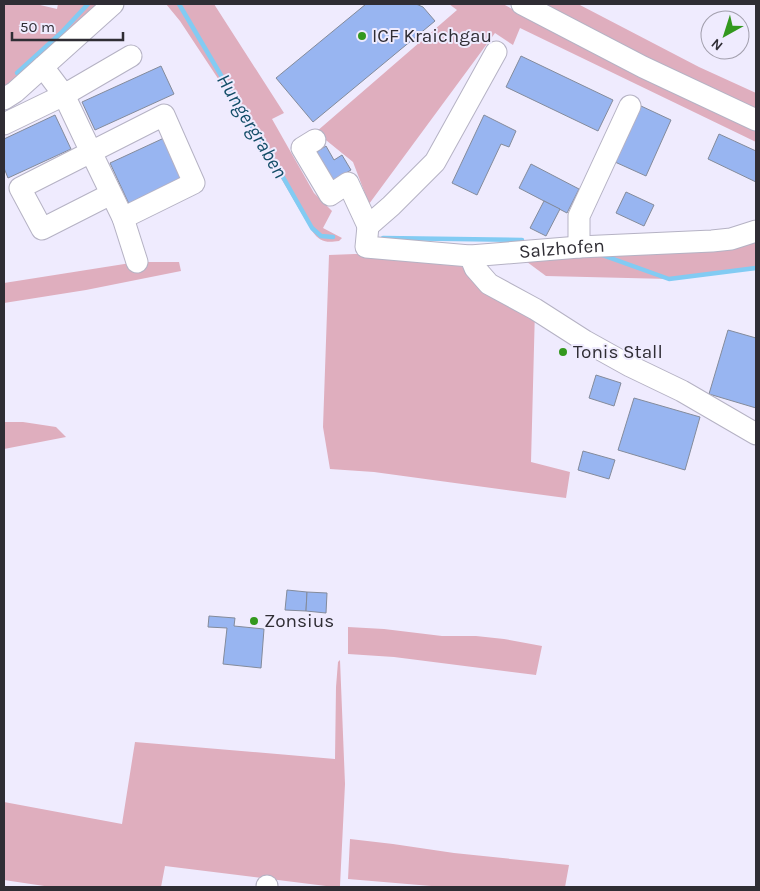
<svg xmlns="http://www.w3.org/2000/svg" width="760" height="891" viewBox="0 0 760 891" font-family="Karla,sans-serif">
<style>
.green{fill:#dfaebe}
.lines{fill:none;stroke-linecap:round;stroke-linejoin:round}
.stream{stroke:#82cbf3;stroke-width:4.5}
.building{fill:#98b5f1;stroke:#848b9b}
.minor-casing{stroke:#b5b2c4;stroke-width:23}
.minor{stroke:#fff;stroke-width:21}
.poi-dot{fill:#33981e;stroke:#efebfe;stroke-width:2}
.labels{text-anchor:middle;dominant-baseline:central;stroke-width:4;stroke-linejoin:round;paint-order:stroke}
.poi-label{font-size:19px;fill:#2f2d34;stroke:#efebfe;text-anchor:start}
.street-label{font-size:19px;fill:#2f2d34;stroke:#efebfe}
.water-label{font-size:20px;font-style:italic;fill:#134d68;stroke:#efebfe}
</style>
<rect width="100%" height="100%" fill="#efebfe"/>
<g class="green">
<polygon points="4,4 36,4 57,9 58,4 103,4 4,99"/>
<path d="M166,4H214L284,113L272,119L314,193L332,211L323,228L342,238L339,241C326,243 320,242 312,231L258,139L180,21Z"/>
<polygon points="449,4 503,4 525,16 756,128 756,142 520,28 513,45 495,33 369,204 353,162 316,132 457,10"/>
<polygon points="532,4 578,4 699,67 756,93 756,113"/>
<polygon points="756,236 756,268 669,279 546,276 523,259"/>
<polygon points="355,254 444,257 461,266 486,287 535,309 531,462 570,472 566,498 374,472 330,469 323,427 329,255"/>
<polygon points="137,262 179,262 181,271 86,290 4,303 4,283"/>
<polygon points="4,422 23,422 56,427 66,437 4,449"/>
<polygon points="348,627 384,629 442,636 476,636 504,639 542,646 536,675 394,657 348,654"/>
<polygon points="340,660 345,784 340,886 334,887 165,866 161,887 51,887 4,880 4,802 122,824 135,742 335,759 336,687 338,662"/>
<polygon points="350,839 393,844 454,853 569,865 565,887 443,887 348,879"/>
</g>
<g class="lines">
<g class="stream">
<polyline points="179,4 242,111 267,149 312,228 321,236 333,237"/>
<polyline points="17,73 61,33 88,4"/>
<polyline points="383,238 522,240"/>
<polyline points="602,255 669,279 756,268"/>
</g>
</g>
<g class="building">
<polygon points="366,4 416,4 423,7 435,21 313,122 276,78"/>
<polygon points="521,56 613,100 598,131 506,87"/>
<polygon points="161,66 174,94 95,130 82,102"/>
<polygon points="641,106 671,120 646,176 615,162"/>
<polygon points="55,115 71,149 8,178 4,168 4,139"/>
<polygon points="484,115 516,131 509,147 501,144 477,195 452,183"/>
<polygon points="719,134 756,151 756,182 708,159"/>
<polygon points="164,138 183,180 129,204 110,163"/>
<polygon points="326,146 334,160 342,155 351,170 327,184 310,156"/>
<polygon points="531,164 579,189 567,213 519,188"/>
<polygon points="626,192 654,205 644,226 616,213"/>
<polygon points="544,201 560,209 546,236 530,228"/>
<polygon points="728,330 756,338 756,408 709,394"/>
<polygon points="596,375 621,383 614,406 589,398"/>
<polygon points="634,398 700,417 685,470 618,450"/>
<polygon points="583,451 615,460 609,479 578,470"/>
<polygon points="287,590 307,592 306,611 285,610"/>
<polygon points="307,592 327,593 326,613 306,611"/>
<polygon points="209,616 235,618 234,626 264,629 261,668 223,664 227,628 208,627"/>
</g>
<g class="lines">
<defs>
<g id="minor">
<polyline points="522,4 643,67 756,120"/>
<path id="s1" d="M496,52L435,162L391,206L368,226L366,247L470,256L579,247L712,241L731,239L756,231"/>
<polyline points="43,67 64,95 131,56"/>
<polyline points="4,99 15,92 113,4"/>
<polyline points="4,124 64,95 91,152 164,115 194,183 123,218 91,152 20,188 42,229 111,194"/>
<polyline points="315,140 302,148 330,195 348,183 368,226"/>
<polyline points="123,218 137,262"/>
<polyline points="579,247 579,216 630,106"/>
<polyline points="470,256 475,268 489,284 535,309 585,341 630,366 682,391 756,434"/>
<polyline points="267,886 267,887"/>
</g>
</defs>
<use href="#minor" class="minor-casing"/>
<use href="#minor" class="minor"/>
</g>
<g class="poi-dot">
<circle cx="362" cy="36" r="5"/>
<circle cx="563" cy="352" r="5"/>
<circle cx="254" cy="621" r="5"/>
</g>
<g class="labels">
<g class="poi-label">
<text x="372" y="36">ICF Kraichgau</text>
<text x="573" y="352">Tonis Stall</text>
<text x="264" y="621">Zonsius</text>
</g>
<g class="street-label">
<text stroke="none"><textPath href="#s1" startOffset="436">Salzhofen</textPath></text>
</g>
<g class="water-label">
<text transform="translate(252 126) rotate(59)">Hungergraben</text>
</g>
</g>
<rect width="760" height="891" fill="none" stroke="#2f2d34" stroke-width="10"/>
<g transform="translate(725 35) rotate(219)"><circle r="24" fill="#efebfe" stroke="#a29fad"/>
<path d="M0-4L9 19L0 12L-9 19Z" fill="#33981e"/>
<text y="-8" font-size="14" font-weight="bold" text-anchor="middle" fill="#2f2d34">N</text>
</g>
<path d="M12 32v8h111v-8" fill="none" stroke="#2f2d34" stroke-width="2.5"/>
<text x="20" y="32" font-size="15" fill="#2f2d34" stroke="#efebfe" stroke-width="4" paint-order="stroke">50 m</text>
</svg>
